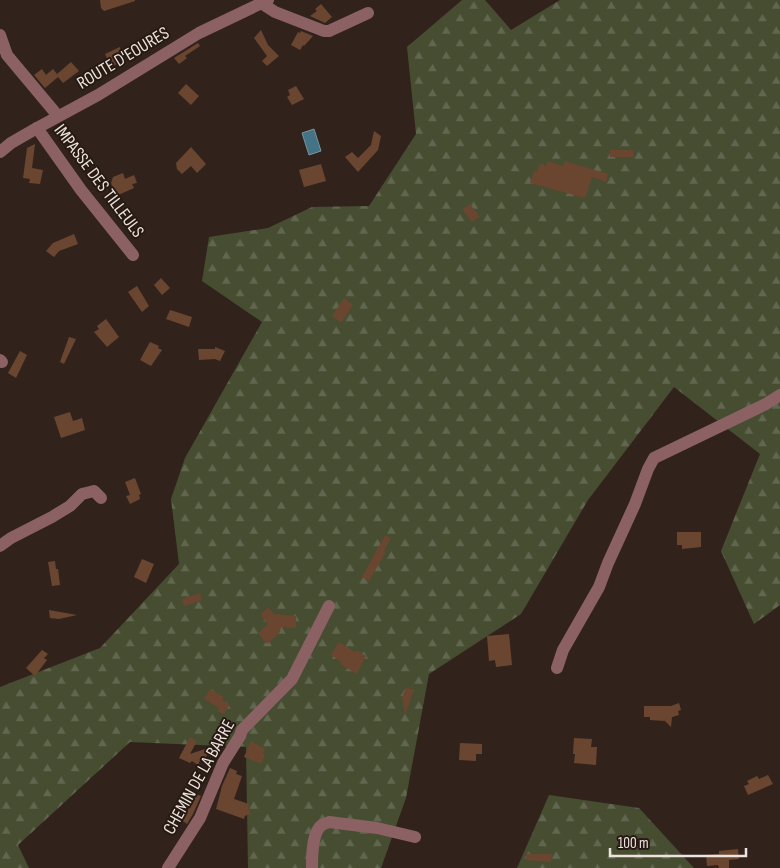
<svg xmlns="http://www.w3.org/2000/svg" width="780" height="868" viewBox="0 0 780 868" font-family="'Sofia Sans Condensed',sans-serif">
<style>
.forest{fill:url(#forest-firs)}
.water{fill:#447386;stroke:#7795a0}
.building{fill:#6a4631}
.lines{fill:none;stroke-linecap:round;stroke-linejoin:round}
.minor{stroke:#8b6164;stroke-width:12}
.labels{text-anchor:middle;dominant-baseline:central;stroke-width:4;stroke-linejoin:round;paint-order:stroke}
.street-label{font-size:18px;fill:#ede3de;stroke:#271a13}
</style>
<defs>
<pattern id="forest-firs" width="22" height="20" patternUnits="userSpaceOnUse" patternTransform="scale(1.25)"><rect width="22" height="20" fill="#464d31"/><path d="M5 1l3.5 6h-7zM16 11l3.5 6h-7z" fill="#61664e"/></pattern>
</defs>
<rect width="100%" height="100%" fill="#31231c"/>
<g class="forest">
<polygon points="462,0 485,0 511,30 560,0 780,0 780,605 754,624 721,551 760,454 674,387 588,500 521,614 429,674 406,798 381,868 248,868 246,747 130,742 18,845 29,868 0,868 0,687 100,648 179,564 171,499 185,458 262,322 202,281 209,237 268,228 312,207 369,206 416,134 407,47"/>
<polygon points="549,795 639,808 694,868 517,868"/>
</g>
<polygon class="water" points="314,129 321,151 309,155 302,133"/>
<g class="building">
<polygon points="100,0 135,0 135,1 104,11 101,8"/>
<polygon points="321,4 332,17 325,23 310,16 317,11 315,9"/>
<polygon points="261,30 268,45 279,56 267,66 262,61 267,56 254,38"/>
<polygon points="301,31 313,36 304,46 303,45 300,50 291,45 298,32 300,33"/>
<polygon points="198,43 200,46 185,56 187,58 179,64 174,58"/>
<polygon points="120,47 121,58 116,60 117,64 111,67 105,54"/>
<polygon points="71,62 79,71 63,83 58,77 45,88 34,75 42,69 46,75 53,69 57,74"/>
<polygon points="186,84 199,96 191,105 178,93"/>
<polygon points="296,86 304,99 292,105 287,97 290,95 288,90"/>
<polygon points="374,131 381,136 378,150 358,172 345,157 352,152 358,158 371,145"/>
<polygon points="35,144 32,168 43,170 40,184 29,183 30,179 23,178 27,148"/>
<polygon points="191,147 206,164 197,173 191,166 182,174 177,169 176,163"/>
<rect x="610" y="150" width="23" height="7"/>
<polygon points="548,161 563,166 565,161 608,174 606,182 592,177 585,198 530,183 534,171 537,172 539,164 546,166"/>
<polygon points="321,164 326,181 304,187 299,170"/>
<polygon points="123,173 125,179 134,175 137,183 132,184 134,188 116,196 111,183 113,177"/>
<polygon points="470,204 480,217 472,222 462,209"/>
<polygon points="74,234 78,244 59,251 54,257 46,251 53,243"/>
<polygon points="161,278 170,288 162,295 154,285"/>
<polygon points="137,286 149,306 142,312 128,292"/>
<polygon points="344,298 353,305 341,323 332,316"/>
<polygon points="170,310 192,317 189,327 166,319"/>
<polygon points="106,319 119,337 107,347 94,332 99,329 97,326"/>
<polygon points="69,337 76,339 64,364 60,362"/>
<polygon points="150,342 159,346 158,348 162,350 151,366 140,360"/>
<polygon points="215,347 225,351 220,361 215,359 199,360 198,349 215,349"/>
<polygon points="20,351 27,355 16,378 8,373"/>
<polygon points="70,412 73,421 82,418 85,430 61,438 54,417"/>
<polygon points="135,478 141,494 139,495 140,499 130,504 126,496 130,495 125,482"/>
<polygon points="677,532 701,532 701,547 682,549 682,545 677,545"/>
<polygon points="385,535 391,538 384,551 386,552 369,581 362,577"/>
<polygon points="142,559 154,564 146,583 134,577"/>
<polygon points="55,561 56,569 58,569 60,585 52,586 48,562"/>
<polygon points="200,593 202,600 184,606 182,599"/>
<polygon points="268,607 274,614 296,616 296,628 281,627 280,632 267,644 258,633 268,624 262,617 262,613"/>
<polygon points="49,610 77,615 59,619 50,618"/>
<polygon points="509,634 512,665 496,667 495,660 489,661 487,636"/>
<polygon points="339,642 355,652 356,650 366,656 357,674 340,664 341,662 331,655"/>
<polygon points="42,650 48,654 44,658 47,660 35,676 26,668"/>
<polygon points="406,687 414,690 405,715 402,698"/>
<polygon points="210,689 224,697 222,700 230,704 224,714 217,711 219,708 204,699"/>
<polygon points="679,703 681,710 678,711 679,715 672,717 671,727 665,721 650,720 650,717 644,717 644,706 671,706"/>
<polygon points="190,737 197,741 190,754 211,747 204,761 201,758 198,765 192,761 190,763 179,758"/>
<polygon points="574,738 592,739 591,747 597,747 596,765 574,763 575,754 573,754"/>
<polygon points="251,741 265,749 263,754 265,755 261,764 244,757"/>
<polygon points="460,743 482,744 482,754 476,754 476,761 459,760"/>
<polygon points="230,768 237,771 236,774 242,776 234,799 249,804 248,808 251,813 245,816 244,819 216,809 222,786"/>
<polygon points="768,775 773,784 748,795 744,786 749,784 747,781 757,776 759,779"/>
<polygon points="196,794 201,796 193,814 187,824 180,819 184,811 187,812"/>
<polygon points="738,849 739,859 729,860 729,868 719,868 718,865 707,866 706,855 719,854 719,851"/>
<polygon points="526,854 552,854 551,862 526,860"/>
</g>
<g class="lines">
<g class="minor">
<polyline points="261,3 275,12 324,31 329,31 368,13"/>
<polyline points="0,35 7,55 58,116"/>
<polyline points="37,128 81,190 133,255"/>
<polyline points="0,152 11,143 37,128 98,95 199,33 268,0"/>
<polyline points="0,360 2,362"/>
<polyline points="0,546 11,538 52,517 70,506 82,494 94,491 101,498"/>
<polyline points="557,668 563,650 599,587 608,563 635,504 648,469 654,458 766,404 780,395"/>
<polyline points="168,868 200,818 223,763 240,736 242,730 292,679 329,606"/>
<path d="M312,868C312,857 312,837 319,828C321,824 325,824 329,822L377,828L415,837"/>
</g>
</g>
<g class="labels">
<g class="street-label">
<text transform="translate(123 58) rotate(-31)">ROUTE D'EOURES</text>
<text transform="translate(99 181) rotate(53)">IMPASSE DES TILLEULS</text>
<text transform="translate(199 777) rotate(-61)">CHEMIN DE LA BARRE</text>
</g>
</g>
<path d="M610 848v8h136v-8" fill="none" stroke="#ede3de" stroke-width="2.5"/>
<text x="618" y="848" font-size="15" fill="#ede3de" stroke="#271a13" stroke-width="4" paint-order="stroke">100 m</text>
</svg>
